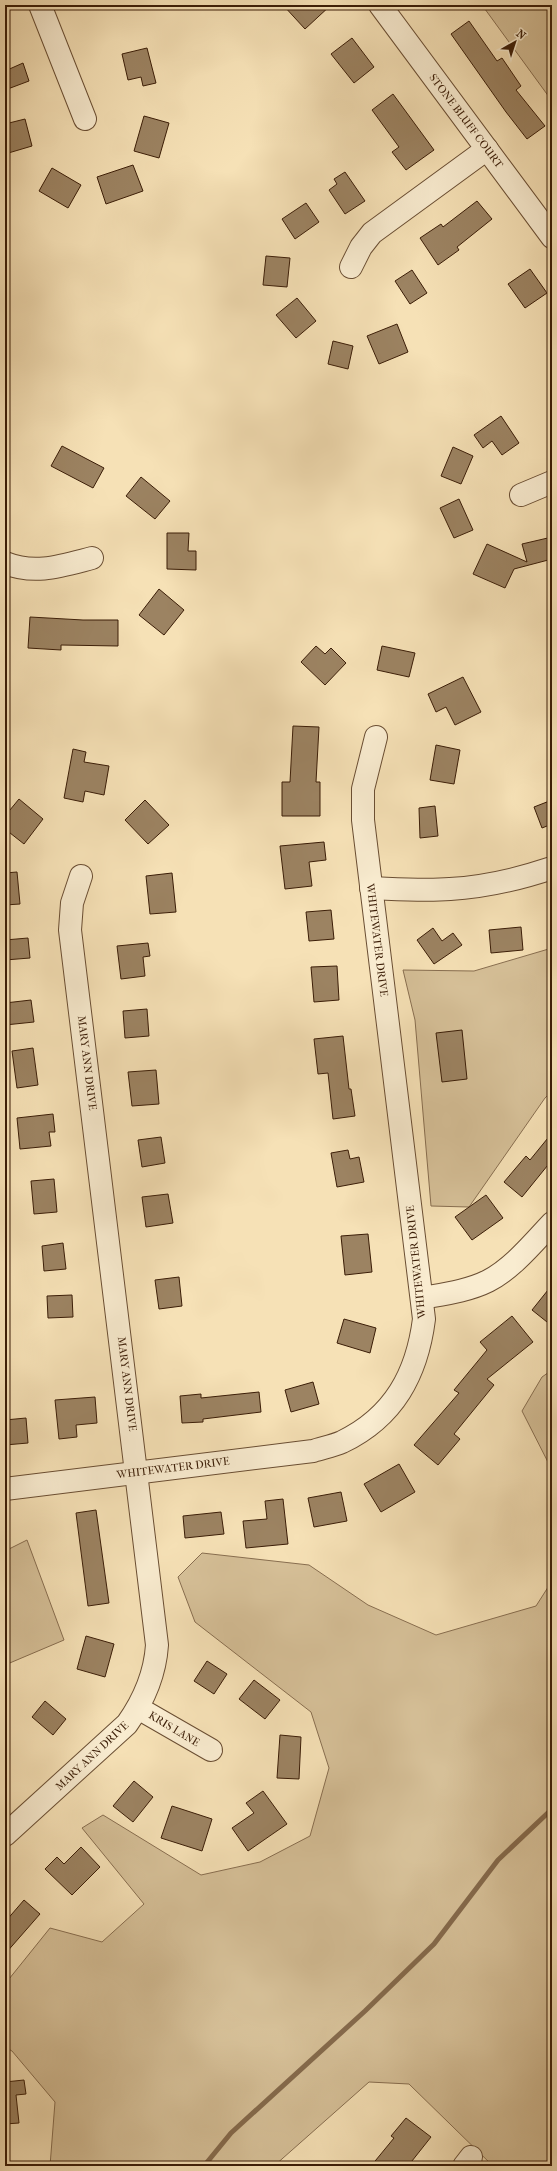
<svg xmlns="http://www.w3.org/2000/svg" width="557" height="2171" viewBox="0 0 557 2171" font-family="'IM FELL French Canon',serif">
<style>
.green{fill:#d6c098;stroke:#886e50}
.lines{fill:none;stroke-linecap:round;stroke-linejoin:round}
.stream{stroke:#856a4c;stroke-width:5}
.building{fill:#9c8362;stroke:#3b1d07}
.minor-casing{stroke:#6a4e33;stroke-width:24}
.minor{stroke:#f9ecd0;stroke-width:22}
.labels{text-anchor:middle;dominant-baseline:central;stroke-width:3;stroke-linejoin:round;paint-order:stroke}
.street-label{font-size:11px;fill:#3b1d07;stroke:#f9ecd0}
</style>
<rect width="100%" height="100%" fill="#f6e1b6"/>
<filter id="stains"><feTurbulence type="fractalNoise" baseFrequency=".005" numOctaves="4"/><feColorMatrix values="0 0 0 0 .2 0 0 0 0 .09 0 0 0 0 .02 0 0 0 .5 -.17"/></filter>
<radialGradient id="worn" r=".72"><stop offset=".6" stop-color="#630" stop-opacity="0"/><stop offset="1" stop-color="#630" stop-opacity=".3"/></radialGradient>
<g class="green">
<polygon points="482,5 552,5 552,101"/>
<polygon points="552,948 552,1091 545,1098 469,1207 431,1206 415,1020 403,970 474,971"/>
<polygon points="552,1370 552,1470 522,1411 542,1377"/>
<polygon points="27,1540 64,1640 5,1665 5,1551"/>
<polygon points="202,1553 309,1565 368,1605 436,1635 536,1606 552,1581 552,2166 493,2166 409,2084 369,2082 274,2166 50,2166 55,2102 12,2051 5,2047 5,1984 50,1928 102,1942 144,1904 82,1828 103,1815 201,1875 260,1862 310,1836 329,1768 311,1712 195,1622 178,1577"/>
</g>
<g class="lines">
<polyline class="stream" points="204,2166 231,2133 365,2011 434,1944 498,1860 552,1809"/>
</g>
<g class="building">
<polygon points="283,5 331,5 305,29"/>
<polygon points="469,21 497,61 502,58 521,86 516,90 545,126 527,139 506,112 451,34"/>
<polygon points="352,38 374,67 354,83 331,54"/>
<polygon points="147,48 156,83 143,86 141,77 128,80 122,54"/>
<polygon points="23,63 29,81 5,90 5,71"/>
<polygon points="393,94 434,150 406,170 392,152 399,147 372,110"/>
<polygon points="144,116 169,123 159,158 134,151"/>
<polygon points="25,119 32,146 5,154 5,124"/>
<polygon points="133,165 143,191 106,204 97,177"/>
<polygon points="52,168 81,185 68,208 39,191"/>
<polygon points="345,172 365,201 345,214 329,190 337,184 334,179"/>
<polygon points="477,201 492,219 457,247 459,250 438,265 420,238 441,224 443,227"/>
<polygon points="306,203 319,222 295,239 282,219"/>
<polygon points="266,256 290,258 287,287 263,285"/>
<polygon points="530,269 547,293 525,308 508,284"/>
<polygon points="412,270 427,293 410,304 395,281"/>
<polygon points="297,298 316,321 296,338 276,315"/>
<polygon points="397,324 408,352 379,364 367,336"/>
<polygon points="333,341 353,346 348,369 328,364"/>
<polygon points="501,416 519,443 502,455 492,441 483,448 474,435"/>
<polygon points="62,446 104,468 93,488 51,466"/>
<polygon points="453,447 473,456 461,484 441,476"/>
<polygon points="141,477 170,501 155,519 126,496"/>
<polygon points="459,499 473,530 454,538 440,508"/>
<polygon points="167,533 189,533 188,551 196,551 196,570 167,569"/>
<polygon points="552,537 552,559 514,569 505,588 473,574 487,544 527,562 522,544"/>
<polygon points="159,589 184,610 164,635 139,615"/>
<polygon points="30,617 83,620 118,620 118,646 61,645 61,650 28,648"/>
<polygon points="316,646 325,654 331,648 346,663 325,685 301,662"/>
<polygon points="382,646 415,653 409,677 377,670"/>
<polygon points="463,677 481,712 455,725 446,707 436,712 428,694"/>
<polygon points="293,726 319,727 316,782 320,782 320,816 282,816 282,782 290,782"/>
<polygon points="436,745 460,750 454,784 430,780"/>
<polygon points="73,749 86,752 84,762 109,766 104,795 85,791 83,802 64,798"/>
<polygon points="19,799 43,819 24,844 5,829 5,816"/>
<polygon points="145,800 169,825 148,844 125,820"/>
<polygon points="552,800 552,824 542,828 534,807"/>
<polygon points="435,806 438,836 420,838 419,808"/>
<polygon points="324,842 326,860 309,862 312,886 285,889 280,846"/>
<polygon points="17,872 20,904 5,905 5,873"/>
<polygon points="172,873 176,912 150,914 146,876"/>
<polygon points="331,910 334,939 309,941 306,912"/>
<polygon points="521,927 523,950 491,953 489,930"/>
<polygon points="433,928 442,941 453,933 462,945 434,964 417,940"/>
<polygon points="28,938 30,958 5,960 5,940"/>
<polygon points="148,943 150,956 143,957 145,976 121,979 117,946"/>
<polygon points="337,966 339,1000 314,1002 311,967"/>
<polygon points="31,1000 34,1022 5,1025 5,1003"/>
<polygon points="147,1009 149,1036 125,1038 123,1011"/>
<polygon points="462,1030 467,1079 442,1082 436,1033"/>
<polygon points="343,1036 349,1089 351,1089 355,1116 333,1119 328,1073 318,1074 314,1039"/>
<polygon points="33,1048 38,1085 17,1088 12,1051"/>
<polygon points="156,1070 159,1104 132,1106 128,1072"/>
<polygon points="53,1114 55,1132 49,1132 51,1146 20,1149 17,1118"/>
<polygon points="552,1133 552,1160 522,1197 504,1182 526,1156 530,1160"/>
<polygon points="161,1137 165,1163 142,1167 138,1140"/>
<polygon points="348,1150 350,1159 359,1157 364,1182 337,1187 331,1153"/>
<polygon points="54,1179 57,1212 34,1214 31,1181"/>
<polygon points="168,1194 173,1223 146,1227 142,1197"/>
<polygon points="486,1195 503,1218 472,1240 455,1217"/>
<polygon points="368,1234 372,1272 345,1275 341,1236"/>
<polygon points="63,1243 66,1269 44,1271 42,1246"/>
<polygon points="179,1277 182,1306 159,1309 155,1280"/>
<polygon points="552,1285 552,1326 532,1310"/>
<polygon points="72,1295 73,1317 48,1318 47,1296"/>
<polygon points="512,1316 533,1342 487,1379 494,1385 454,1434 460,1439 438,1465 414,1445 459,1393 454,1390 487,1350 480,1342"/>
<polygon points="344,1319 376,1328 370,1353 337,1343"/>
<polygon points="313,1382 319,1404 291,1412 285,1390"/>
<polygon points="259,1392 261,1412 203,1419 203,1422 182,1423 180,1396 201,1394 201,1398"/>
<polygon points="95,1397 97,1423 76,1425 77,1437 59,1439 55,1400"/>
<polygon points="26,1418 28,1443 5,1445 5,1420"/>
<polygon points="399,1464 415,1492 381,1512 364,1484"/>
<polygon points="341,1492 347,1521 314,1527 308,1498"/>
<polygon points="283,1499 288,1544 246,1548 243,1521 267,1519 265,1501"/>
<polygon points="96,1510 109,1603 88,1606 76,1513"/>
<polygon points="221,1512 224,1534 185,1538 183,1516"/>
<polygon points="86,1636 114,1644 105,1677 77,1669"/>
<polygon points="207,1661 227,1674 214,1694 194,1681"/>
<polygon points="254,1680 280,1700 265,1719 239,1699"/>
<polygon points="45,1701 66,1719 53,1735 32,1717"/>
<polygon points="280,1735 301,1737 299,1779 277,1778"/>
<polygon points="134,1781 153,1797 133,1822 113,1806"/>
<polygon points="263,1791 287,1824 248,1851 232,1828 254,1813 246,1803"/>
<polygon points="172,1806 212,1819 202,1851 161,1838"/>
<polygon points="81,1847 100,1867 72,1895 45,1869 57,1857 64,1864"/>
<polygon points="24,1900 40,1914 5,1954 5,1922"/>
<polygon points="24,2080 26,2094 16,2095 19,2123 5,2124 5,2082"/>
<polygon points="406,2118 431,2137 408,2166 371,2166 394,2138 391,2136"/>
</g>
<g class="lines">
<defs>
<g id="minor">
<polyline points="40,5 85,119"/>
<polyline points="380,5 552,237"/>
<polyline points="351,267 361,247 372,233 487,149"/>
<polyline points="521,495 552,482"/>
<path d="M5,563C35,575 61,566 92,558"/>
<path d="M371,888C397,889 424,891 450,889C486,887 519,879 552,868"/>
<path d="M422,1298C444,1294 468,1291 488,1281C513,1268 533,1243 552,1223"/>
<path d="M5,1489L313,1451C322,1448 333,1446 342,1442C394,1417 417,1374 424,1319L363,820V789L376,737"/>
<polyline points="138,1708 211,1750"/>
<path d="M5,1835L127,1724C144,1700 155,1675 157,1645L70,930L72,903L81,876"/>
<polyline points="464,2166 471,2157"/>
</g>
</defs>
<use href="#minor" class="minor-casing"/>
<use href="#minor" class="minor"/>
</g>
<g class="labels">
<g class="street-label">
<text transform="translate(466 121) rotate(53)">STONE BLUFF COURT</text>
<text transform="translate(377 940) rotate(83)">WHITEWATER DRIVE</text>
<text transform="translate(87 1063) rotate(83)">MARY ANN DRIVE</text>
<text transform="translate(416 1262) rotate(-96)">WHITEWATER DRIVE</text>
<text transform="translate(127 1384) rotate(83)">MARY ANN DRIVE</text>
<text transform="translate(173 1468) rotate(-7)">WHITEWATER DRIVE</text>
<text transform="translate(174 1729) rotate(31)">KRIS LANE</text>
<text transform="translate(92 1756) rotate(-43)">MARY ANN DRIVE</text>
</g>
</g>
<rect width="557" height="2171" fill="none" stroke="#f6e1b6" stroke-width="20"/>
<rect x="6" y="6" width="545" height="2159" fill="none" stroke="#3b1d07" stroke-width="2"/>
<rect x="10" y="10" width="537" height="2151" fill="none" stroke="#3b1d07"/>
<g transform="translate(515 42) rotate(39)" stroke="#f9ecd0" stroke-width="3" paint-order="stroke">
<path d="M0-3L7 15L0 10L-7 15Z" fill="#3b1d07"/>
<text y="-6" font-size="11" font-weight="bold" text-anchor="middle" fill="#3b1d07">N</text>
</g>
<rect width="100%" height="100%" filter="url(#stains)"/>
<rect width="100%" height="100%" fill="url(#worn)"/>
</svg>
